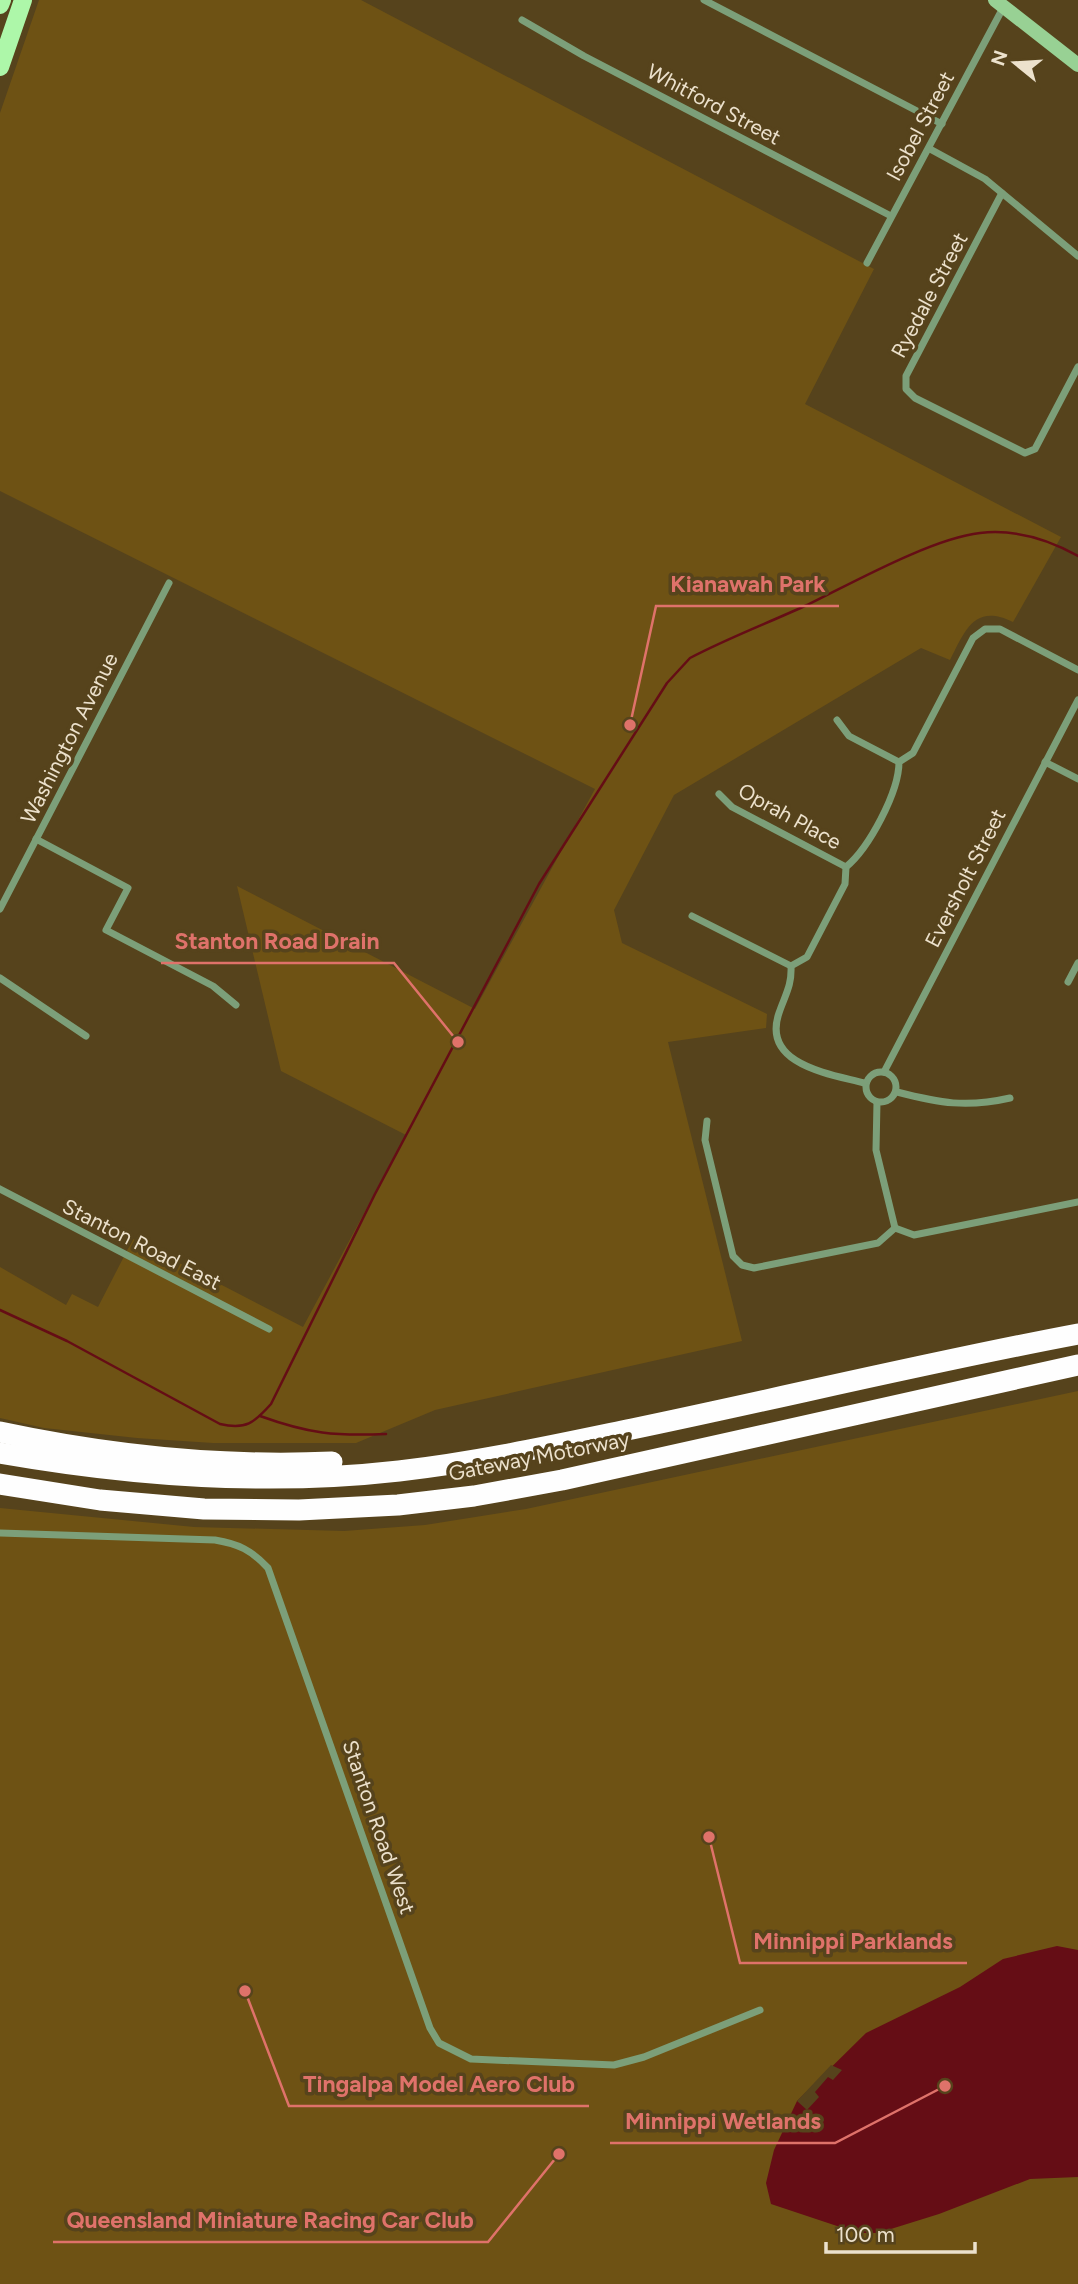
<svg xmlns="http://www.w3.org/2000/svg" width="1078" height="2284" viewBox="0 0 1078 2284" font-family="Figtree,sans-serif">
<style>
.green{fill:#6e5214}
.water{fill:#650d15}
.pier{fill:#56431c}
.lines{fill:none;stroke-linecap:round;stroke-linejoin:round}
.stream{stroke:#650d15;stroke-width:2.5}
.minor{stroke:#7c9f79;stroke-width:7}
.secondary{stroke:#98d194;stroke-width:14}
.primary{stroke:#adf7a9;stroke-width:18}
.motorway{stroke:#fefefe;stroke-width:21}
.labels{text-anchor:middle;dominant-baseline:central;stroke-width:7;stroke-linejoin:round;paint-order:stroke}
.street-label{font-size:21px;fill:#ece1cc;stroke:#56431c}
.leader{fill:none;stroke:#df726a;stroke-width:2.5}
.callout-dot{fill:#df726a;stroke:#56431c;stroke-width:2.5}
.callout-label{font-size:23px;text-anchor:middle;font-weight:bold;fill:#df726a;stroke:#56431c;stroke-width:7;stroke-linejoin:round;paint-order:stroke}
</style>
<rect width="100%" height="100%" fill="#56431c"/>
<g class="green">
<path d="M39,0H361L874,269L805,404L1061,537L1013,622C974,603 965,631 950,660L921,648L674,795L614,910L622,943L767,1014L766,1028L668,1042L742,1341L435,1410L356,1443H213L137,1438L44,1428L0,1418V1267L66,1305L72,1294L98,1307L133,1239L303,1327L406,1135L281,1071L237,886L475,1009L595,789L0,491V113Z"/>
<polygon points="1078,1391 1078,2284 0,2284 0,1508 194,1527 344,1531 425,1525 526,1509"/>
</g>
<polygon class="water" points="1057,1946 1078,1950 1078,2177 1030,2179 939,2214 878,2233 858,2233 771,2204 766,2183 774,2150 797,2101 866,2033 960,1987 1003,1959"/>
<polygon class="pier" points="831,2065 842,2070 833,2080 828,2077 815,2092 819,2097 807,2110 797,2101"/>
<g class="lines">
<g class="stream">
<path d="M0,1310L67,1341L220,1424C246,1430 254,1423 271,1404L375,1194L539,884L667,683L690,658C728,638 768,623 807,605C852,583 933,538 980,533C1015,529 1048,539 1078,556"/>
<path d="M260,1416C310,1434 334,1436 386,1434"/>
</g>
<g class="minor">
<polyline points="704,0 942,124"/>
<polyline points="522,20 584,56 891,216"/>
<polyline points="930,149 985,179 1078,256"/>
<polyline points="1002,193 906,376 906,389 915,398 1025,453 1035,449 1078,367"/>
<polyline points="867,263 1004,6"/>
<polyline points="837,720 849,736 899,762"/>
<polyline points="1045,762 1078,779"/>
<polyline points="719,794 732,807 846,867"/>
<polyline points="36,839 128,888 106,930 213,986 236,1005"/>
<polyline points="0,909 169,583"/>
<polyline points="692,916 791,966"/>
<polyline points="0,978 86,1036"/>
<polyline points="1068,982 1078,963"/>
<circle cx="881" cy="1087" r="15"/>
<polyline points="884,1072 1078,700"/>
<path d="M864,1083C831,1074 761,1065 779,1013C785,995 792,986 791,966L807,957L845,884L846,867C869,848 899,792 899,762L913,753L973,638L985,629H1000L1078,670"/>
<path d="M897,1092C940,1103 966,1108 1010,1098"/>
<polyline points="877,1102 876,1150 895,1228"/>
<polyline points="707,1121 705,1140 733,1256 742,1265 754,1268 878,1243 895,1228 914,1235 1078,1202"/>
<polyline points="0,1189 269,1329"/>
<path d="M0,1533L215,1540C239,1544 251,1550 268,1568L430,2028L439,2043L471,2059L614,2065L644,2057L760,2010"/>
</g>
<polyline class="secondary" points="995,0 1078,65"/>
<g class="primary">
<polyline points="0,5 2,0"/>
<polyline points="0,67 23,0"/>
</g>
<g class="motorway">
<path d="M0,1432C108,1455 221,1467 332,1462"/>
<path d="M0,1453C131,1476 267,1486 399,1471C477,1462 555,1445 632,1429C781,1398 929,1362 1078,1334"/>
<polyline points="0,1484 100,1500 204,1509 299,1510 398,1505 474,1496 562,1480 1078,1365"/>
</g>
</g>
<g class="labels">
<g class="street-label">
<text transform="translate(714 104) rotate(28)">Whitford Street</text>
<text transform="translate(920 126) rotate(-62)">Isobel Street</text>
<text transform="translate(929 295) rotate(-62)">Ryedale Street</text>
<text transform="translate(69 738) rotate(-63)">Washington Avenue</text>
<text transform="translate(790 816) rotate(29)">Oprah Place</text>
<text transform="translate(965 878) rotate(-63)">Eversholt Street</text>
<text transform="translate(142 1244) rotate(27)">Stanton Road East</text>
<text transform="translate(539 1456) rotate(-11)">Gateway Motorway</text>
<text transform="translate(379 1827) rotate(71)">Stanton Road West</text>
</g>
</g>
<path class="leader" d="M630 725L656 606H839M458 1042L394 963H161M709 1837L740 1963H967M245 1991L289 2106H589M945 2086L835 2143H610M559 2154L488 2242H53"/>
<g class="callout-dot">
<circle cx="630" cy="725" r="7"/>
<circle cx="458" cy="1042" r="7"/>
<circle cx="709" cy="1837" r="7"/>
<circle cx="245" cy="1991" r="7"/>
<circle cx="945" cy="2086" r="7"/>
<circle cx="559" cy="2154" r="7"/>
</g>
<g class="callout-label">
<text x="748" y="592">Kianawah Park</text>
<text x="277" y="949">Stanton Road Drain</text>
<text x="853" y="1949">Minnippi Parklands</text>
<text x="439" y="2092">Tingalpa Model Aero Club</text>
<text x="723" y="2129">Minnippi Wetlands</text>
<text x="270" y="2228">Queensland Miniature Racing Car Club</text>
</g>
<g transform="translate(1015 63) rotate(288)" stroke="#56431c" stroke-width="5" paint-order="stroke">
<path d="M0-5L12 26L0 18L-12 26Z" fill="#ece1cc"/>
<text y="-10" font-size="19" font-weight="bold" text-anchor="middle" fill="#ece1cc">N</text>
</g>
<path d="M826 2242v10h149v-10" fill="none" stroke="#ece1cc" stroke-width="3.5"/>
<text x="836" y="2242" font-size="21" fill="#ece1cc" stroke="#56431c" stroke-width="5" paint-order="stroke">100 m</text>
</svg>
